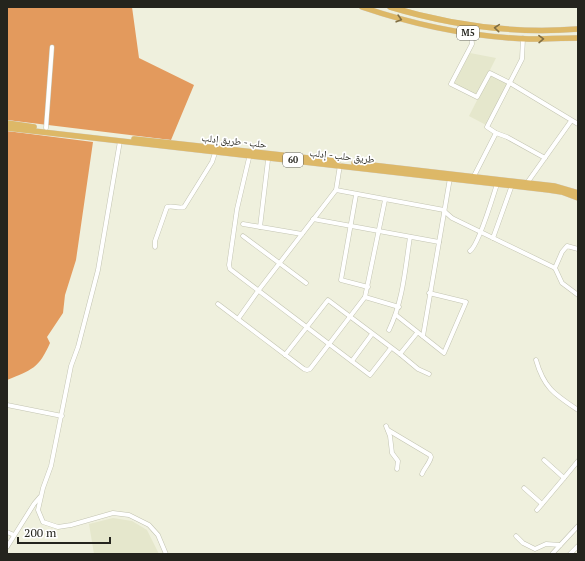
<svg xmlns="http://www.w3.org/2000/svg" width="585" height="561" viewBox="0 0 585 561" font-family="'PT Serif','Noto Naskh Arabic',serif">
<style>
.built{fill:#e5e7cc}
.forest{fill:#e39a5d}
.lines{fill:none;stroke-linecap:round;stroke-linejoin:round}
.minor-casing{stroke:#c3c4b2;stroke-width:5}
.highway-casing{stroke:#d3d3d2;stroke-width:6}
.minor{stroke:#fff;stroke-width:4}
.highway{stroke:#ddb867;stroke-width:5.5}
.oneway{stroke:#806e42}
.labels{text-anchor:middle;dominant-baseline:central;stroke-width:3.5;stroke-linejoin:round;paint-order:stroke}
.shield{fill:#fff;stroke:#666661;stroke-width:1}
.shield-label{font-size:9px;font-weight:bold;fill:#24241d}
.street-label{font-size:10px;fill:#24241d;stroke:#fff}
</style>
<rect width="100%" height="100%" fill="#eff0dd"/>
<g class="built">
<polygon points="470,53 496,58 478,94 476,95 454,84"/>
<polygon points="490,75 507,84 486,125 469,116"/>
<polygon points="113,518 132,521 147,530 159,554 94,554 89,524"/>
</g>
<g class="forest">
<polygon points="7,7 132,7 139,58 194,85 171,140 7,120"/>
<path d="M7,131L93,142L76,260L65,295L63,313L47,337L50,343C39,368 32,370 7,380Z"/>
</g>
<g class="lines">
<defs>
<g id="minor">
<polyline points="471,33 472,44 451,84 477,97 490,73 510,83 578,124"/>
<polyline points="46,128 52,47"/>
<polyline points="496,133 507,137 545,158"/>
<polyline points="120,141 98,270 78,347 71,366 51,466 43,488 38,510 43,522 58,527 71,525 113,513 129,515 149,525 158,535 166,554"/>
<polyline points="249,158 237,209 229,265 230,269 370,375 391,348"/>
<polyline points="474,176 496,133 487,127 522,59 523,38"/>
<polyline points="527,183 571,121"/>
<polyline points="336,190 444,210"/>
<polyline points="356,195 341,280 368,287"/>
<polyline points="444,211 452,218 555,268"/>
<polyline points="313,219 439,242"/>
<polyline points="243,224 302,234"/>
<polyline points="260,227 268,160"/>
<polyline points="243,236 306,283"/>
<polyline points="493,238 512,185"/>
<path d="M155,247V241L167,207C173,205 178,209 184,207L212,162L216,150"/>
<polyline points="578,249 567,246 562,252 555,268 562,283 578,295"/>
<path d="M470,251C479,245 493,196 497,184"/>
<polyline points="365,297 399,307"/>
<polyline points="218,304 304,369 307,370 310,369 365,297 385,200"/>
<polyline points="396,315 444,353 466,302 429,293"/>
<polyline points="238,319 258,291 336,190 340,165"/>
<path d="M389,330C403,301 405,270 410,237"/>
<polyline points="423,336 450,178"/>
<polyline points="400,354 418,369 429,374"/>
<polyline points="285,355 328,300 400,354 417,333"/>
<path d="M536,360C544,388 554,394 578,410"/>
<polyline points="352,361 372,334"/>
<polyline points="7,405 62,416"/>
<polyline points="386,426 390,436 392,453 398,461 397,469"/>
<path d="M388,430L430,455L431,457C430,463 424,468 422,474"/>
<polyline points="544,460 564,478 578,461"/>
<polyline points="524,488 542,504"/>
<polyline points="537,510 564,478"/>
<polyline points="7,532 14,535"/>
<polyline points="516,536 523,543 535,549 546,544 560,545"/>
<polyline points="7,547 34,504 40,497"/>
<polyline points="552,554 578,526"/>
<polyline points="570,554 578,546"/>
</g>
<g id="highway">
<path d="M362,7C415,25 472,37 529,39C545,39 562,38 578,38"/>
<path d="M390,7C450,25 515,34 578,29"/>
<polyline points="7,123 34,127"/>
<path d="M7,128C188,149 369,168 549,190L562,192L578,198"/>
<polyline points="134,139 336,161"/>
<polyline points="354,163 554,186 578,193"/>
</g>
</defs>
<use href="#minor" class="minor-casing"/>
<use href="#highway" class="highway-casing"/>
<use href="#minor" class="minor"/>
<use href="#highway" class="highway"/>
</g>
<defs><path id="oneway-chevron" d="M-2-3.5L2.5 0L-2 3.5" fill="none" stroke-width="1.6" stroke-linecap="round" stroke-linejoin="round"/></defs>
<g class="oneway">
<use href="#oneway-chevron" transform="translate(399 19) rotate(16)"/>
<use href="#oneway-chevron" transform="translate(497 28) rotate(-175)"/>
<use href="#oneway-chevron" transform="translate(541 39) rotate(-1)"/>
</g>
<g class="labels">
<g class="shield">
<rect x="457" y="26" width="22" height="14" rx="3"/>
<rect x="283" y="153" width="20" height="14" rx="3"/>
</g>
<g class="shield-label">
<text x="468" y="33">M5</text>
<text x="293" y="160">60</text>
</g>
<g class="street-label">
<text transform="translate(234 141) rotate(6)">حلب - طريق إدلب</text>
<text transform="translate(342 156) rotate(6)">طريق حلب - إدلب</text>
</g>
</g>
<rect width="585" height="561" fill="none" stroke="#24241d" stroke-width="16"/>
<path d="M18 537v6h92v-6" fill="none" stroke="#24241d" stroke-width="2"/>
<text x="24" y="537" font-size="12" fill="#24241d" stroke="#ffffff" stroke-width="3" paint-order="stroke">200 m</text>
</svg>
